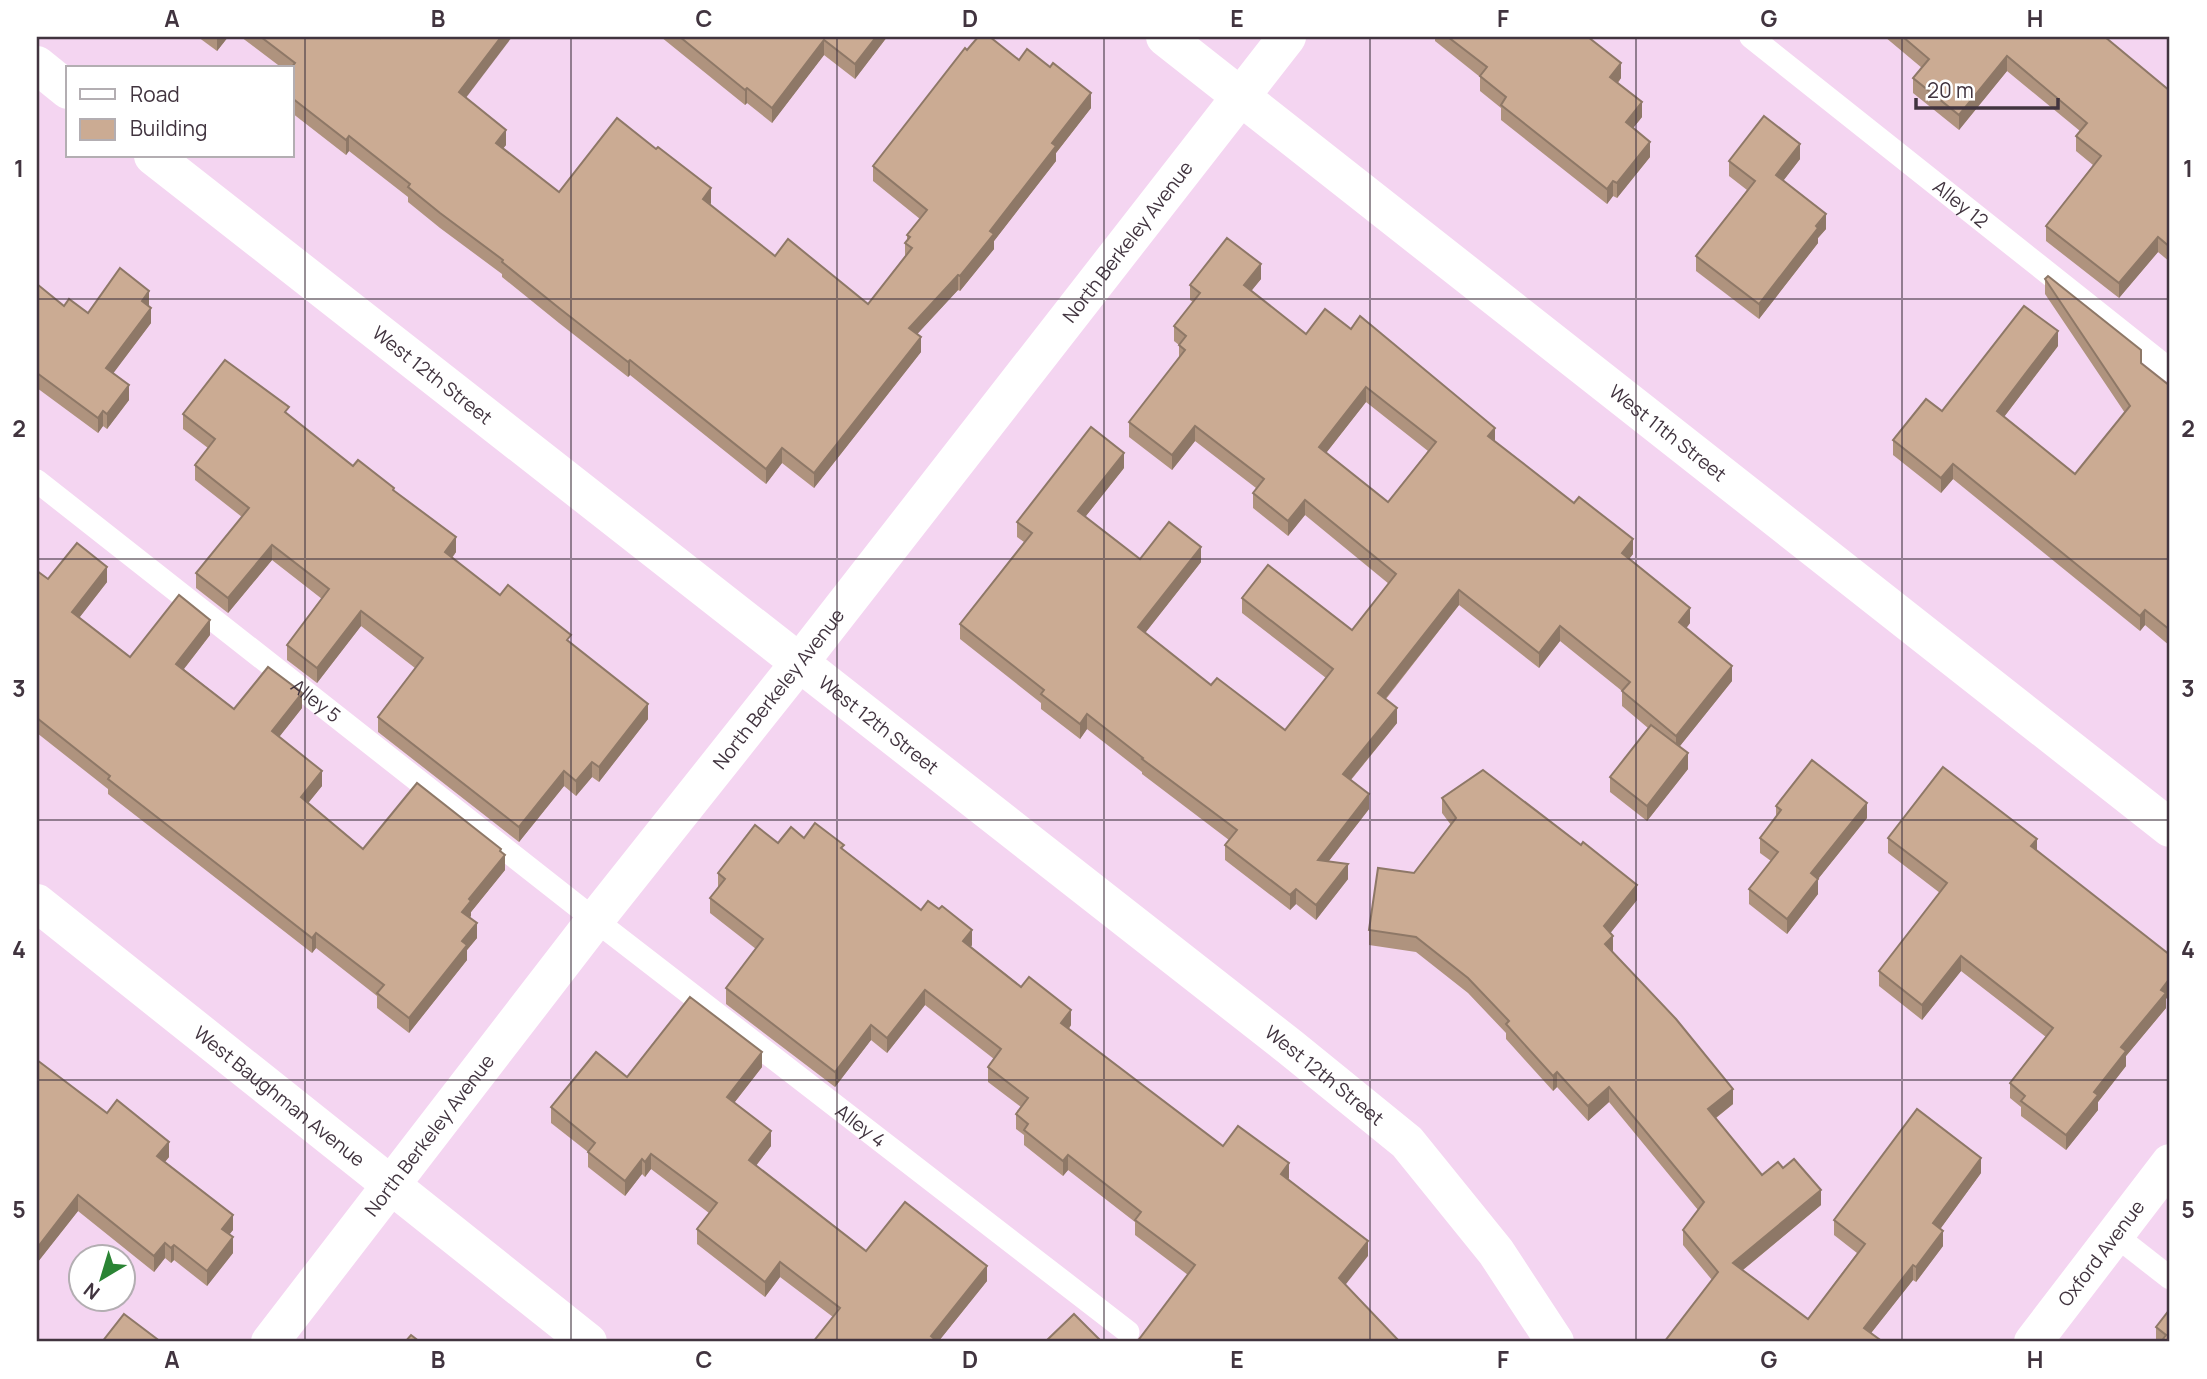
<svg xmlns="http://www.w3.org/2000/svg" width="2207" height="1379" viewBox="0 0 2207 1379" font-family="Manrope,sans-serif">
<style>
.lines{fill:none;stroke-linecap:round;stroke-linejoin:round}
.service{stroke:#fff;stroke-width:23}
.minor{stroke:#fff;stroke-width:38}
.wall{fill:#af937e;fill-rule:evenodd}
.shaded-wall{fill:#8e7867}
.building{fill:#cbab93;stroke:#8e7867;stroke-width:2;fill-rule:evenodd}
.grid{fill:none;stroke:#41343f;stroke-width:2;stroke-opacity:0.55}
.labels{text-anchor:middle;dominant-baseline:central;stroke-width:5;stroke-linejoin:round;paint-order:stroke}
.street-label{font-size:19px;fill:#41343f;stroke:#fff}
.neatline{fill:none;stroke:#41343f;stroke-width:2.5}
.grid-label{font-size:23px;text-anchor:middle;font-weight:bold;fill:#41343f}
</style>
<rect width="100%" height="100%" fill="#f4d5f1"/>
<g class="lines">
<g class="service">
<path id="s1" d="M1751,37L2170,370"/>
<path id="s2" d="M37,481L595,920L1128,1332"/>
<polyline points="2115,1235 2170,1278"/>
</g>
<g class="minor">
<path id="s3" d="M1165,37L2170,828"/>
<polyline points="37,65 68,90"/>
<path id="s4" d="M153,156L1290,1047L1407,1142L1496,1252L1555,1342"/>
<path id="s5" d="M37,903L588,1342"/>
<path id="s6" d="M270,1342L595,920L800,662L1287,37"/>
<path id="s7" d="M2033,1342L2170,1163"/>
</g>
</g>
<g class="wall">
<polygon points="198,37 228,37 217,51"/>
<polygon points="241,37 378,37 466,98 506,145 503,148 559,192 711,203 710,205 775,256 868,304 905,256 905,243 907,240 907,235 920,219 873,181 873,166 967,50 1019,60 1091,108 1056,153 1056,161 994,241 994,249 960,291 958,290 917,334 921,352 814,488 782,463 766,484 630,375 628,377 559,323 502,277 502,274 440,228 408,202 408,197 349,151 346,155 292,113 292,68 282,68"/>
<polygon points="661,37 887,37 855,79 824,55 772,123 747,103 745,105"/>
<polygon points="1435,37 1588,37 1621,78 1618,83 1642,117 1633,128 1650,157 1617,198 1613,196 1607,204 1501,120 1501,108 1480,91 1480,77 1435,41"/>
<polygon points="1885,37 2105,37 2170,91 2170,262 2158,252 2119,298 2046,241 2046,226 2093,165 2076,151 2076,136 2080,131 2007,71 1959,130 1913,93 1913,78 1922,68"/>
<polygon points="1800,159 1783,181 1826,229 1818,238 1818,243 1759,319 1696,271 1696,256 1747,190 1729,176 1729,161"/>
<path d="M1261,279L1251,291L1306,334L1495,441L1633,554L1629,559L1690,623L1686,628L1732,681L1679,747L1688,769L1647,821L1610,792V777L1648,728L1622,706V691L1560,641L1539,668L1459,605L1386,699L1397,723L1351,780L1369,809L1328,862L1348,879L1316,920L1296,904L1290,910L1225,860V845L1229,840L1142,774V772L1087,729L1080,739L1041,709V703L960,639V624L1024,542L1017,537V522L1124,468L1085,517L1140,559L1201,562L1145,633L1211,685L1285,730L1326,678L1242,613V598L1352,630L1389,584L1305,515L1288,536L1253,508V493L1256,488L1195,441L1172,470L1129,437V422L1179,359V345L1174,341V326L1193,302L1190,300V285ZM1366,402L1428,451L1388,502L1326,453Z"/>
<polygon points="2045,279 2141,363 2170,386 2170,646 2145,625 2140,631 1953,479 1941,493 1893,455 1893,440 1942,411 2058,346 2004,417 2075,474 2125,413 2045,294"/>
<polygon points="37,284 64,306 88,313 149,306 151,323 113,373 129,400 107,429 103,426 98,433 37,388"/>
<polygon points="183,414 289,415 353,466 394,491 456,552 452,558 500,595 571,643 648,719 599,782 592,777 576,796 564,786 519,842 378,732 378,717 415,668 361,626 317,683 287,660 287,645 322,599 272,560 228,613 196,588 196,573 242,517 195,480 195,465 208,448 183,429"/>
<polygon points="37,571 48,579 107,582 79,618 130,657 210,635 184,669 234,709 302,708 279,737 322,786 308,803 363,849 501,852 505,870 471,912 471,916 469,917 477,938 467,950 467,960 409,1033 377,1008 377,996 316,948 312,953 108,794 108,789 37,733"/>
<polygon points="1442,798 1637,900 1610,933 1612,952 1733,1104 1716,1118 1762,1175 1821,1205 1743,1270 1808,1319 1857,1253 1834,1235 1834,1220 1981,1173 1940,1229 1943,1246 1916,1282 1913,1280 1871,1333 1883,1342 1665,1342 1712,1280 1683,1245 1683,1230 1698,1210 1609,1102 1588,1121 1557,1087 1553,1091 1506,1039 1506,1033 1468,993 1416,952 1369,945 1369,930 1451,825 1442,813"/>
<polygon points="1776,806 1867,818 1818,879 1818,894 1787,934 1749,904 1749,889 1771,861 1760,853 1760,838 1776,817"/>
<polygon points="804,838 844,850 921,910 972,945 971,947 1071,1025 1069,1029 1223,1146 1289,1178 1288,1180 1368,1256 1188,1275 1135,1235 1135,1222 1068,1170 1063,1176 1024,1145 1024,1135 1016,1129 1016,1114 1021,1107 988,1082 988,1067 994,1059 925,1005 887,1053 871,1040 835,1087 726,1004 726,988 756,949 710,913 710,898 718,888 718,873 778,843"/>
<polygon points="1888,838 2037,851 2170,955 2170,993 2166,999 2166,1008 2126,1056 2126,1066 2098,1102 2098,1110 2066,1150 2021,1116 2021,1107 2010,1098 2010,1083 2046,1037 1961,971 1922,1020 1879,986 1879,971 1940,893 1888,853"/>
<polygon points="762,1067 734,1103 771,1146 756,1165 866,1251 987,1281 938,1342 833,1317 780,1277 765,1297 697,1244 697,1229 709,1213 651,1169 645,1177 642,1174 625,1196 588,1167 588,1152 551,1123 551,1107 627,1077"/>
<polygon points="107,1113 169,1157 165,1162 233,1230 229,1234 233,1253 207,1286 174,1260 171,1263 165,1258 154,1272 78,1211 37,1263"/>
<polygon points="2170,1309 2170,1342 2156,1342 2156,1327"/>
</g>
<g class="shaded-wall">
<polygon points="217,37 228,37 217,51"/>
<polygon points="501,37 512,37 459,107 459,92"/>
<polygon points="876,37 887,37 855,79 855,64"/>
<polygon points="824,40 824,55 772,123 772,108"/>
<polygon points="2007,56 2007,71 1959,130 1959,115"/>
<polygon points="1621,63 1621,78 1610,92 1610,77"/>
<polygon points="747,88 747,103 745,105 745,90"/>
<polygon points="1091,93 1091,108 1056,153 1056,161 994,241 994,249 960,291 960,276 990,231 1052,143"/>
<polygon points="1642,102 1642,117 1626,137 1626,122"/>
<polygon points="506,130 506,145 496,158 496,143"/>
<polygon points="349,136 349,151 346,155 346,140"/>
<polygon points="1650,142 1650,157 1617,198 1617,183"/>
<polygon points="1800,144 1800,159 1776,190 1776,175"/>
<polygon points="1613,181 1613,196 1607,204 1607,189"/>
<polygon points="711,188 711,203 703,214 703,199"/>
<polygon points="1826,214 1826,229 1818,238 1818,243 1759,319 1759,304"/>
<polygon points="2158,237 2158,252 2119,298 2119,283"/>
<polygon points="1261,264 1261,279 1244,300 1244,285"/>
<polygon points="958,275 958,290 909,343 909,328"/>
<polygon points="149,291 149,306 142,316 142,301"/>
<polygon points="151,308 151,323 106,383 106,368"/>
<polygon points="2058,331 2058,346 1997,426 1997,411"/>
<polygon points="921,337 921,352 814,488 814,473"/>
<polygon points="630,360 630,375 628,377 628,362"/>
<polygon points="129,385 129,400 107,429 107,414"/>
<polygon points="1366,387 1366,402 1319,462 1319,447"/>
<polygon points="103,411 103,426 98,433 98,418"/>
<polygon points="1195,426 1195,441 1172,470 1172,455"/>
<polygon points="1495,428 1495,443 1488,436"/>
<polygon points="782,448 782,463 766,484 766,469"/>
<polygon points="1124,453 1124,468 1078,526 1078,511"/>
<polygon points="1953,464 1953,479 1941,493 1941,478"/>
<polygon points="1305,500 1305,515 1288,536 1288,521"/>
<polygon points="456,537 456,552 445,567 445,552"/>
<polygon points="1633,539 1633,554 1622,568 1622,553"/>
<polygon points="272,545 272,560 228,613 228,598"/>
<polygon points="1201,547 1201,562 1138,642 1138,627"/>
<polygon points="107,567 107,582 72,627 72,612"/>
<polygon points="1459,590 1459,605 1378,708 1378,693"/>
<polygon points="1690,608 1690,623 1679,638 1679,622"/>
<polygon points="2145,610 2145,625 2140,631 2140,616"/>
<polygon points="361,611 361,626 317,683 317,668"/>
<polygon points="210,620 210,635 176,679 176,664"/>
<polygon points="1560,626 1560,641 1539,668 1539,653"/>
<polygon points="1732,666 1732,681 1676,751 1676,736"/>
<polygon points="302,693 302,708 272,746 272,731"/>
<polygon points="648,704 648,719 599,782 599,767"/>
<polygon points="1397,708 1397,723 1343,789 1343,774"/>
<polygon points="1087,714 1087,729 1080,739 1080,724"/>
<polygon points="1688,753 1688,769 1647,821 1647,806"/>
<polygon points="592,762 592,777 576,796 576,781"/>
<polygon points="322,771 322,786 301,812 301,797"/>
<polygon points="564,771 564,786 519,842 519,827"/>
<polygon points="1369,794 1369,809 1318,875 1318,860"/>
<polygon points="1867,803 1867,818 1818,879 1818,894 1787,934 1787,919 1811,873"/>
<polygon points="2037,839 2037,854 2031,846"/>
<polygon points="501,849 501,859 505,855 505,870 471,912 471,916 462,927 462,912"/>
<polygon points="1348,864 1348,879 1316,920 1316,905"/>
<polygon points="1637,885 1637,900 1604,941 1604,926"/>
<polygon points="1296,889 1296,904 1290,910 1290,895"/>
<polygon points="477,923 477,938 467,950 467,960 409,1033 409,1018 462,941"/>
<polygon points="972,930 972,945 963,956 963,941"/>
<polygon points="316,933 316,948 312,953 312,938"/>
<polygon points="1613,936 1613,951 1605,959 1605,944"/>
<polygon points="1961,956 1961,971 1922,1020 1922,1005"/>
<polygon points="2170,978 2170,993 2166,999 2166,1008 2126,1056 2126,1066 2098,1102 2098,1110 2066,1150 2066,1135 2121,1047"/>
<polygon points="925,990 925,1005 887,1053 887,1038"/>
<polygon points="1071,1010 1071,1025 1061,1038 1061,1023"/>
<polygon points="871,1025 871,1040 835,1087 835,1072"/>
<polygon points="762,1052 762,1067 727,1112 727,1097"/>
<polygon points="1557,1072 1557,1087 1553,1091 1553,1076"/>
<polygon points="1609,1087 1609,1102 1588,1121 1588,1106"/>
<polygon points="1733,1089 1733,1104 1708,1124 1708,1109"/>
<polygon points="771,1131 771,1146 749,1175 749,1160"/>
<polygon points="169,1142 169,1157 157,1171 157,1156"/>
<polygon points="651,1154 651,1169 645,1177 645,1162"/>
<polygon points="1068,1155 1068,1170 1063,1176 1063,1161"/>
<polygon points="1981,1158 1981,1173 1933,1239 1933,1223"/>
<polygon points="642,1159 642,1174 625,1196 625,1181"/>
<polygon points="1289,1163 1289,1178 1281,1189 1281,1174"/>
<polygon points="1821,1190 1821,1205 1733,1278 1733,1263"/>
<polygon points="78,1195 78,1211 37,1263 37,1248"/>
<polygon points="233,1215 233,1230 222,1244 222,1229"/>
<polygon points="1943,1231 1943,1246 1916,1282 1916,1267"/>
<polygon points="233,1237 233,1253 207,1286 207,1271"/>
<polygon points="1368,1241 1368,1256 1339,1293 1339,1278"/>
<polygon points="165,1243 165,1258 154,1272 154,1256"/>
<polygon points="174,1245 174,1260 171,1263 171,1248"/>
<polygon points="780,1262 780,1277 765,1297 765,1282"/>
<polygon points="1913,1265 1913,1280 1864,1342 1864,1328"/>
<polygon points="987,1266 987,1281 938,1342 931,1336"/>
</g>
<g class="building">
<polygon points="261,37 378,37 380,38 381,37 501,37 459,92 506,130 496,143 559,192 617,118 656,149 658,147 711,188 703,199 775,256 788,239 868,304 912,248 905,243 910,237 907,235 927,210 873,166 965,48 967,50 978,37 990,37 1019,60 1027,49 1050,67 1053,63 1091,93 1052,143 1056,146 990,231 994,234 960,276 958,275 909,328 921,337 814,473 782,448 766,469 630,360 628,362 559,308 502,262 503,260 440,213 408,187 410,184 349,136 346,140 292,98 292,68 291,68 295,63"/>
<polygon points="680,37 876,37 855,64 824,40 772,108 747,88 745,90"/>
<polygon points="1448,37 1588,37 1621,63 1610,77 1642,102 1626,122 1650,142 1617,183 1613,181 1607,189 1501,105 1506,97 1480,76 1487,67"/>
<polygon points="1903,37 2105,37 2170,91 2170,247 2158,237 2119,283 2046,226 2101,156 2076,136 2087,123 2007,56 1959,115 1913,78 1929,59"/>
<polygon points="1764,116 1800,144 1776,175 1826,214 1816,226 1818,228 1759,304 1696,256 1755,181 1729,161"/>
<path d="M1227,238L1261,264L1244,285L1306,334L1325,309L1351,329L1360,316L1495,428L1488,436L1574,503L1579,497L1633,539L1622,553L1690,608L1679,622L1732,666L1676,736L1622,691L1630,682L1560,626L1539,653L1459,590L1378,693L1397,708L1343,774L1369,794L1318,860L1348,864L1316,905L1296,889L1290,895L1225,845L1237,830L1142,759L1143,758L1087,714L1080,724L1041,694L1044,690L960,624L1032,533L1017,522L1091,427L1124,453L1078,511L1140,559L1169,522L1201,547L1138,627L1211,685L1217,678L1285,730L1333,669L1242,598L1268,565L1352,630L1396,574L1305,500L1288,521L1253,493L1264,479L1195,426L1172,455L1129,422L1185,350L1179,345L1186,336L1174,326L1200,293L1190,285ZM1366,387L1436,442L1388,502L1319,447Z"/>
<polygon points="120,268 149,291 142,301 151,308 106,368 129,385 107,414 103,411 98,418 37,373 37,284 64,306 69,299 88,313"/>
<polygon points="2048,276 2141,350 2141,363 2170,386 2170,630 2145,610 2140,616 1953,464 1941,478 1893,440 1926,399 1942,411 2024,306 2058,331 1997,411 2075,474 2130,406 2045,279"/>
<polygon points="225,360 289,407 285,412 353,466 358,460 394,488 393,490 456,537 445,552 500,595 508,585 571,635 567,640 648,704 599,767 592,762 576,781 564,771 519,827 378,717 423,658 361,611 317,668 287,645 329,589 272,545 228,598 196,573 249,508 195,465 215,439 183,414"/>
<polygon points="77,543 107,567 72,612 130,657 179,595 210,620 176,664 234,709 268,667 300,691 302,693 272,731 322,771 301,797 363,849 417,783 501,849 500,851 505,855 469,899 471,901 462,912 477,923 462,941 467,945 409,1018 377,993 384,985 316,933 312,938 108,779 110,776 37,718 37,571 48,579"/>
<polygon points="1651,725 1688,753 1647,806 1610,777"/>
<polygon points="1812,760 1867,803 1811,873 1818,879 1787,919 1749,889 1778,852 1760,838 1781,810 1776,806"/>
<polygon points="1943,767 2037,839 2031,846 2170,955 2170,978 2161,990 2166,993 2121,1047 2126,1051 2094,1092 2098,1095 2066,1135 2021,1101 2025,1096 2010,1083 2053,1028 1961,956 1922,1005 1879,971 1947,883 1888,838"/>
<polygon points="1483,770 1581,845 1583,842 1637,885 1604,926 1613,936 1605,944 1676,1019 1733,1089 1708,1109 1762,1175 1778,1162 1783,1168 1794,1159 1821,1190 1733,1263 1808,1319 1865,1244 1834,1220 1917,1109 1981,1158 1933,1223 1943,1231 1916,1267 1913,1265 1864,1328 1883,1342 1667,1342 1665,1341 1718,1272 1683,1230 1704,1202 1609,1087 1588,1106 1557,1072 1553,1076 1506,1024 1509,1021 1468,978 1416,937 1369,930 1378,868 1414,873 1456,818 1442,798"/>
<polygon points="815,823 844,845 841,848 921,910 928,901 939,909 942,906 972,930 963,941 1021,987 1029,977 1071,1010 1061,1023 1223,1146 1238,1126 1289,1163 1281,1174 1368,1241 1339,1278 1400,1342 1137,1342 1195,1265 1135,1220 1141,1212 1068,1155 1063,1161 1024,1130 1028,1124 1016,1114 1028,1098 988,1067 1001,1049 925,990 887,1038 871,1025 835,1072 726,988 763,939 710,898 725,879 718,873 755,825 778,843 791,827 804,838"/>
<polygon points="690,997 762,1052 727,1097 771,1131 749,1160 866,1251 905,1202 987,1266 931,1336 938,1342 813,1342 840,1308 780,1262 765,1282 697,1229 717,1203 651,1154 645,1162 642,1159 625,1181 588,1152 595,1143 551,1107 596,1052 627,1077"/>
<polygon points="37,1060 107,1113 117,1100 169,1142 157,1156 233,1215 222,1229 233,1237 207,1271 174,1245 171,1248 165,1243 154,1256 78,1195 37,1248"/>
<polygon points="2170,1309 2170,1342 2161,1342 2166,1335 2156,1327"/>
<polygon points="124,1314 161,1342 102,1342"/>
<polygon points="1074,1314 1102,1342 1045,1342"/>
<polygon points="411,1335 420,1342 405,1342"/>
</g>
<path class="grid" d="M305,37V1342M571,37V1342M837,37V1342M1104,37V1342M1370,37V1342M1636,37V1342M1902,37V1342M37,299H2170M37,559H2170M37,820H2170M37,1080H2170"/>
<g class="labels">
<g class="street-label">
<text stroke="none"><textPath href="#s1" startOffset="268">Alley 12</textPath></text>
<text stroke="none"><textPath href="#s6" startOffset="1395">North Berkeley Avenue</textPath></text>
<text stroke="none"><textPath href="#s4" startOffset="355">West 12th Street</textPath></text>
<text stroke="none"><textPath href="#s3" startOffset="640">West 11th Street</textPath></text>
<text stroke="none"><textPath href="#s6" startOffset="828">North Berkeley Avenue</textPath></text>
<text stroke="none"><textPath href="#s2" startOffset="355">Alley 5</textPath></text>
<text stroke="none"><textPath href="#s4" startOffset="922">West 12th Street</textPath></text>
<text stroke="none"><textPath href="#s4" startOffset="1489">West 12th Street</textPath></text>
<text stroke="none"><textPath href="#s5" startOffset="310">West Baughman Avenue</textPath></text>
<text stroke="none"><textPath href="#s2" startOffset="1046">Alley 4</textPath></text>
<text stroke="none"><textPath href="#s6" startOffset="261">North Berkeley Avenue</textPath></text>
<text stroke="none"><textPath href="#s7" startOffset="112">Oxford Avenue</textPath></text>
</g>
</g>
<rect width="2207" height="1379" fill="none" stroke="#ffffff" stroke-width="77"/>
<rect x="66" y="66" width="228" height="91" fill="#ffffff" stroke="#b3aeb2" stroke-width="2"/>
<rect x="80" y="89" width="35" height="10" fill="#ffffff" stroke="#b3aeb2" stroke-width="2"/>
<text x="130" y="102" font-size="21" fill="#41343f">Road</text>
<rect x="80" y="119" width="35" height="21" fill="#cbab93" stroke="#b3aeb2" stroke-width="2"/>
<text x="130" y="136" font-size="21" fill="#41343f">Building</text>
<g transform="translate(102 1278) rotate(218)"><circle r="33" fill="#ffffff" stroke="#b3aeb2" stroke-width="2"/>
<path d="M0-5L12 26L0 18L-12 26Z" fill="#2a8434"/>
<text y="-10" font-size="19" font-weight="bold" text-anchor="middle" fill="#41343f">N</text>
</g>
<path d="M1916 98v10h142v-10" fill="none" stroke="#41343f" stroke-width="3.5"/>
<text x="1927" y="98" font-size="21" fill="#41343f" stroke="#ffffff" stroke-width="5" paint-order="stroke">20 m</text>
<rect x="38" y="38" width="2130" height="1302" class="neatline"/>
<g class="grid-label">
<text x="172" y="27">A</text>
<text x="438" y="27">B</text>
<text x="704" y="27">C</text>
<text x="970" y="27">D</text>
<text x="1237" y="27">E</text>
<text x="1503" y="27">F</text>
<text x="1769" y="27">G</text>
<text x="2035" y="27">H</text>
<text x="19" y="177">1</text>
<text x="2188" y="177">1</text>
<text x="19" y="437">2</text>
<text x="2188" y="437">2</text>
<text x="19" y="697">3</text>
<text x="2188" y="697">3</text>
<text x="19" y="958">4</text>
<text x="2188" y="958">4</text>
<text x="19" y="1218">5</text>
<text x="2188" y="1218">5</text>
<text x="172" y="1368">A</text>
<text x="438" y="1368">B</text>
<text x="704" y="1368">C</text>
<text x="970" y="1368">D</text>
<text x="1237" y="1368">E</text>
<text x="1503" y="1368">F</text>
<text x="1769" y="1368">G</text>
<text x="2035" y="1368">H</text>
</g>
</svg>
